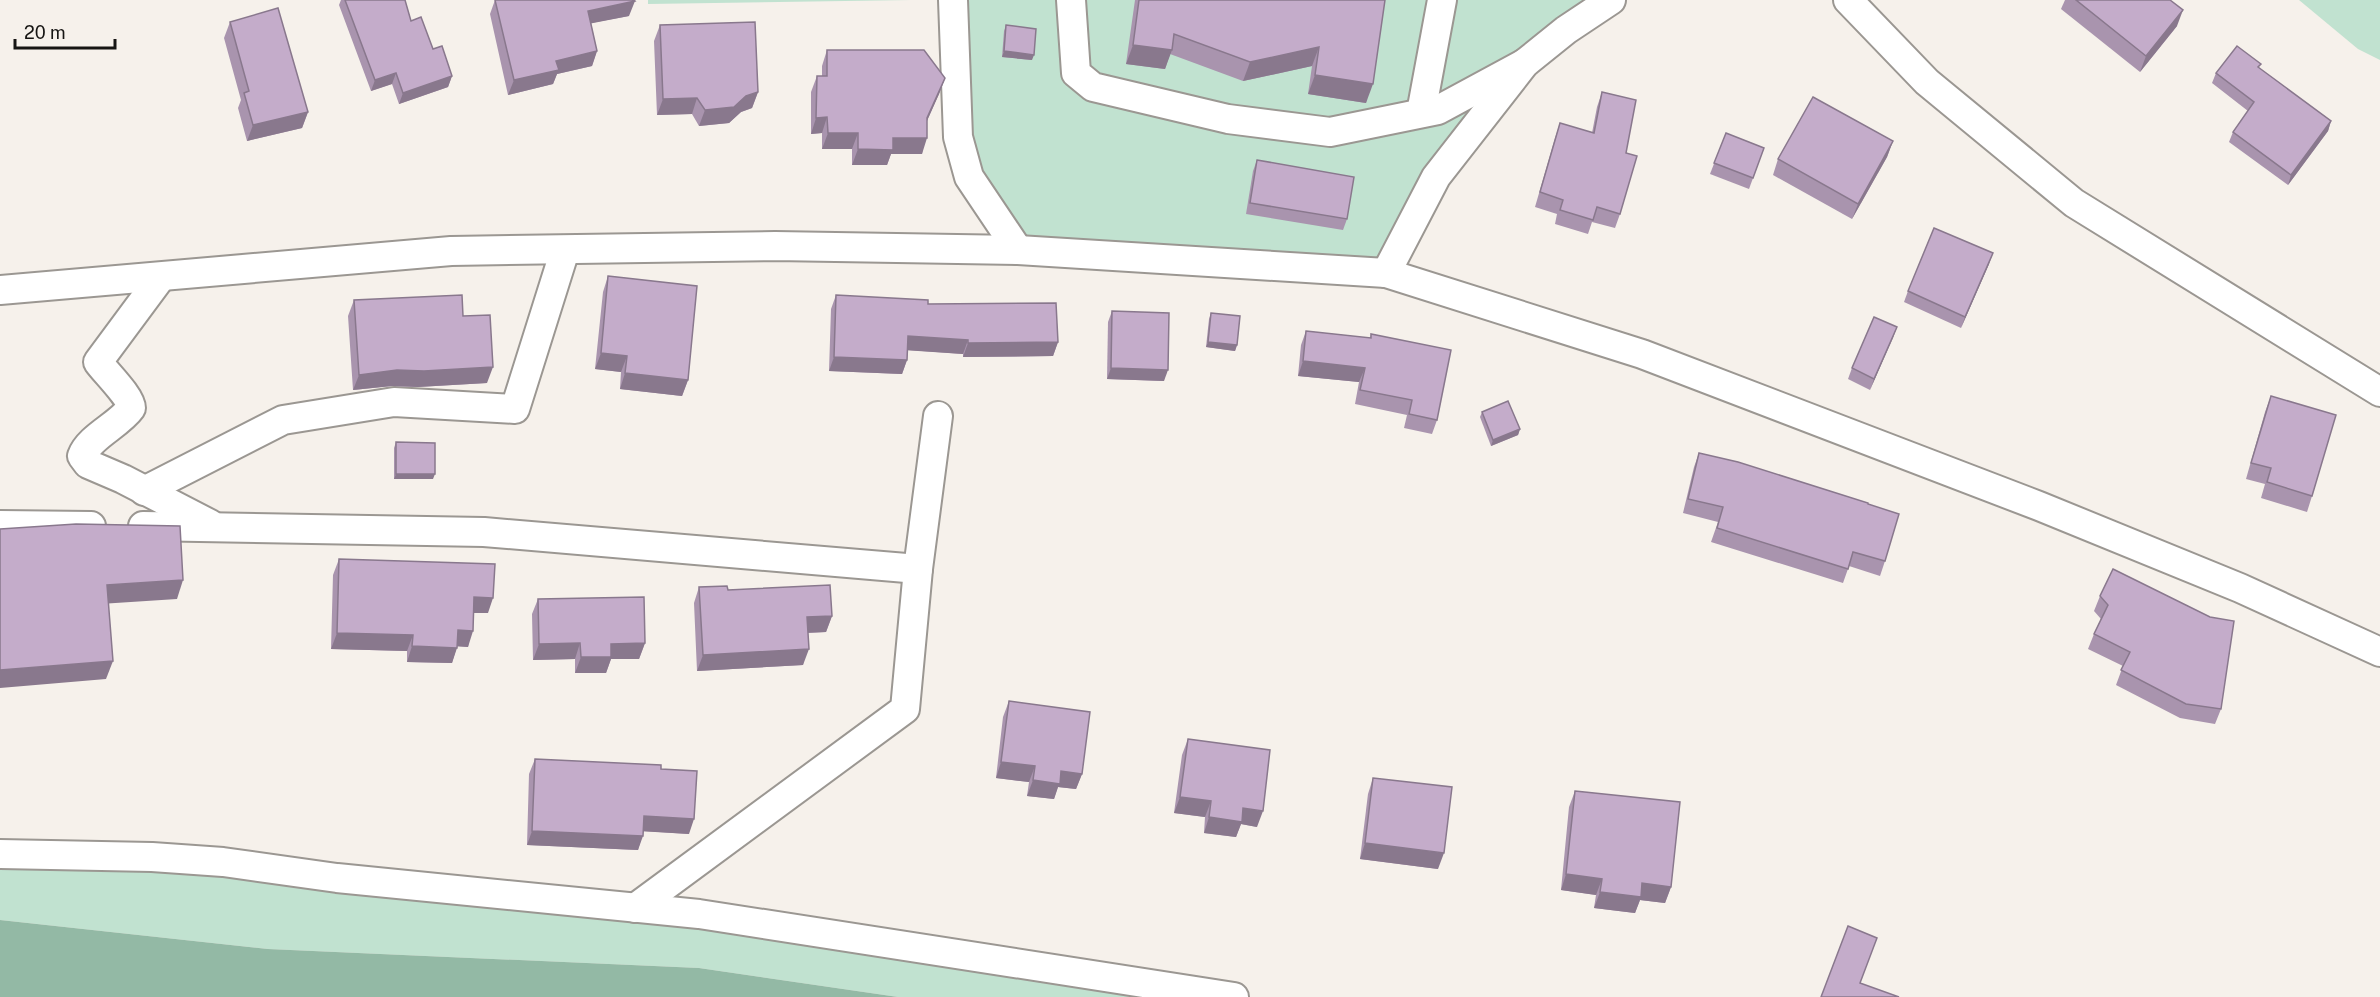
<svg xmlns="http://www.w3.org/2000/svg" width="2380" height="997" viewBox="0 0 2380 997" font-family="'Public Sans',sans-serif">
<style>
.green{fill:#c1e2d0}
.forest{fill:#93b9a5}
.lines{fill:none;stroke-linecap:round;stroke-linejoin:round}
.minor-casing{stroke:#9b9792;stroke-width:32}
.minor{stroke:#fff;stroke-width:28}
.wall{fill:#a994ae}
.shaded-wall{fill:#89788d}
.building{fill:#c4acca;stroke:#89788d;stroke-width:1.5}
</style>
<rect width="100%" height="100%" fill="#f6f1eb"/>
<g class="green">
<polygon points="648,0 911,0 648,4"/>
<polygon points="953,0 1611,0 1525,63 1386,273 1018,250 969,177"/>
<polygon points="2299,0 2380,0 2380,60 2358,49"/>
<polygon points="0,854 152,857 1234,997 898,997 699,968 268,949 0,920"/>
</g>
<polygon class="forest" points="0,920 268,949 699,968 898,997 0,997"/>
<g class="lines">
<defs>
<g id="minor">
<polyline points="953,0 958,137 969,177 1018,250"/>
<polyline points="1071,0 1076,73 1093,87 1228,119 1330,132 1438,110 1525,63"/>
<polyline points="1848,0 1927,82 2074,203 2380,392"/>
<polyline points="1421,113 1442,0"/>
<polyline points="1386,273 1436,177 1525,63 1566,30 1611,0"/>
<path d="M161,277L98,362C106,373 131,397 131,408C119,425 89,437 82,456L88,464L123,479L210,524"/>
<polyline points="0,290 451,251 775,246 1018,250 1386,273 1642,354 2039,506 2240,588 2380,652"/>
<polyline points="144,491 283,420 394,402 515,409 565,250"/>
<polyline points="0,525 91,526"/>
<polyline points="143,526 484,532 918,569"/>
<polyline points="0,854 152,857 223,862 337,878 699,914 1234,997"/>
<polyline points="635,908 905,709 918,569 938,416"/>
</g>
</defs>
<use href="#minor" class="minor-casing"/>
<use href="#minor" class="minor"/>
</g>
<g class="wall">
<polygon points="341,0 405,0 411,21 452,76 448,87 399,104 392,84 371,91 339,5"/>
<polygon points="495,0 629,16 591,23 597,51 592,66 557,74 553,84 508,95 490,14"/>
<polygon points="1135,0 1385,0 1366,103 1308,94 1312,66 1243,81 1170,54 1165,69 1126,64"/>
<polygon points="2065,0 2170,0 2177,26 2140,72 2061,9"/>
<polygon points="230,22 308,112 302,128 247,141 238,108 241,100 224,38"/>
<polygon points="660,25 758,92 752,108 741,112 729,123 699,126 692,114 657,115 654,41"/>
<polygon points="1006,25 1032,60 1002,57 1004,31"/>
<polygon points="827,50 945,78 939,94 927,121 922,154 891,154 887,165 852,165 852,149 822,149 822,133 811,134 811,92 817,76 822,76 822,66"/>
<polygon points="2259,68 2331,121 2328,131 2288,185 2229,142 2233,132 2248,111 2212,83 2216,73"/>
<polygon points="1602,92 1626,153 1620,214 1615,228 1592,222 1588,234 1555,224 1557,214 1535,207 1555,138 1560,123 1592,133 1597,107"/>
<polygon points="1726,133 1764,148 1749,189 1710,174"/>
<polygon points="1893,141 1887,157 1852,219 1773,175 1778,159"/>
<polygon points="1257,160 1347,219 1343,230 1246,214 1253,171"/>
<polygon points="1989,264 1961,328 1904,302 1908,291"/>
<polygon points="608,276 688,380 682,396 620,389 621,372 595,369 603,292"/>
<polygon points="836,295 928,304 1058,342 1053,356 963,357 963,354 908,350 907,360 902,374 829,371 831,309"/>
<polygon points="354,300 463,316 487,383 418,387 392,386 353,390 348,316"/>
<polygon points="1112,311 1164,381 1107,379 1108,322"/>
<polygon points="1211,313 1237,345 1235,351 1206,347 1209,319"/>
<polygon points="1897,327 1870,390 1848,379 1852,368"/>
<polygon points="1306,331 1370,338 1371,334 1437,420 1432,434 1404,428 1407,415 1355,404 1359,382 1298,376 1301,345"/>
<polygon points="2271,396 2312,496 2307,512 2261,498 2265,484 2246,479 2265,412"/>
<polygon points="1482,412 1520,429 1518,435 1491,446 1480,417"/>
<polygon points="396,442 433,479 394,479 394,448"/>
<polygon points="1699,453 1868,504 1885,561 1880,576 1849,566 1843,583 1711,542 1718,522 1683,513 1694,467"/>
<polygon points="339,559 488,613 474,613 468,647 457,646 452,663 407,662 407,651 331,649 333,575"/>
<polygon points="699,587 832,616 826,632 808,633 803,665 697,671 694,603"/>
<polygon points="2100,596 2221,709 2215,724 2180,718 2116,685 2123,666 2088,649 2094,634 2101,619 2094,611"/>
<polygon points="538,599 645,643 639,659 611,659 606,673 575,673 575,659 533,660 532,614"/>
<polygon points="1009,701 1082,774 1076,789 1058,787 1054,799 1027,796 1029,782 996,778 1003,717"/>
<polygon points="1188,739 1257,827 1241,824 1236,837 1204,833 1205,817 1174,813 1182,755"/>
<polygon points="535,759 661,769 689,834 643,831 638,850 527,845 529,774"/>
<polygon points="1373,778 1438,869 1360,859 1368,794"/>
<polygon points="1575,791 1671,887 1665,903 1640,900 1635,913 1594,908 1596,895 1561,890 1569,807"/>
</g>
<g class="shaded-wall">
<polygon points="635,1 629,16 583,25 588,11"/>
<polygon points="2183,10 2177,26 2140,72 2146,56"/>
<polygon points="1133,45 1172,50 1165,69 1126,64"/>
<polygon points="1319,47 1312,66 1243,81 1250,62"/>
<polygon points="597,51 592,66 557,74 553,84 508,95 514,80 556,61"/>
<polygon points="1004,51 1034,55 1032,60 1002,57"/>
<polygon points="396,73 392,84 371,91 375,80"/>
<polygon points="1315,75 1373,84 1366,103 1308,94"/>
<polygon points="452,76 448,87 399,104 403,93"/>
<polygon points="945,78 939,94 921,134 927,118"/>
<polygon points="758,92 752,108 741,112 729,123 699,126 705,110"/>
<polygon points="697,98 692,114 657,115 663,99"/>
<polygon points="308,112 302,128 247,141 253,125"/>
<polygon points="827,117 822,133 811,134 816,118"/>
<polygon points="2331,121 2328,131 2288,185 2291,175"/>
<polygon points="828,133 858,133 852,149 822,149"/>
<polygon points="893,138 927,138 922,154 891,154 887,165 852,165 858,149"/>
<polygon points="1893,141 1887,157 1852,219 1858,204"/>
<polygon points="1993,253 1989,264 1961,328 1965,317"/>
<polygon points="1897,327 1893,338 1870,390 1874,379"/>
<polygon points="908,336 968,340 963,354 903,350"/>
<polygon points="1058,342 1053,356 963,357 968,343"/>
<polygon points="1208,342 1237,345 1235,351 1206,347"/>
<polygon points="601,353 627,356 621,372 595,369"/>
<polygon points="834,357 907,360 902,374 829,371"/>
<polygon points="1303,361 1365,368 1359,382 1298,376"/>
<polygon points="493,367 487,383 418,387 392,386 353,390 359,375 397,370"/>
<polygon points="1111,368 1168,370 1164,381 1107,379"/>
<polygon points="625,373 688,380 682,396 620,389"/>
<polygon points="1520,429 1518,435 1491,446 1493,440"/>
<polygon points="396,474 435,474 433,479 394,479"/>
<polygon points="183,580 177,599 100,604 107,585"/>
<polygon points="474,597 493,598 488,613 468,613"/>
<polygon points="832,616 826,632 801,633 807,617"/>
<polygon points="458,630 473,631 468,647 452,646"/>
<polygon points="337,633 413,635 407,651 331,649"/>
<polygon points="580,643 575,659 533,660 539,644"/>
<polygon points="645,643 639,659 611,659 606,673 575,673 581,657 611,644"/>
<polygon points="412,646 457,648 452,663 407,662"/>
<polygon points="809,649 803,665 697,671 703,655"/>
<polygon points="113,661 106,679 0,688 0,670"/>
<polygon points="1001,762 1035,766 1029,782 996,778"/>
<polygon points="1061,771 1082,774 1076,789 1058,787 1054,799 1027,796 1033,780"/>
<polygon points="1180,797 1211,801 1205,817 1174,813"/>
<polygon points="1243,808 1263,811 1257,827 1241,824 1236,837 1204,833 1209,817"/>
<polygon points="644,816 694,819 689,834 638,831"/>
<polygon points="532,831 643,836 638,850 527,845"/>
<polygon points="1365,843 1444,853 1438,869 1360,859"/>
<polygon points="1566,874 1602,879 1596,895 1561,890"/>
<polygon points="1642,883 1671,887 1665,903 1640,900 1635,913 1594,908 1600,892"/>
</g>
<g class="building">
<polygon points="345,0 405,0 411,21 421,17 433,49 442,46 452,76 403,93 396,73 375,80"/>
<polygon points="495,0 634,0 635,1 588,11 597,51 556,61 559,70 514,80"/>
<polygon points="1139,0 1385,0 1373,84 1315,75 1319,47 1250,62 1174,34 1172,50 1133,45"/>
<polygon points="2076,0 2170,0 2183,10 2146,56"/>
<polygon points="278,8 308,112 253,125 244,93 249,91 230,22"/>
<polygon points="755,22 758,92 746,96 734,107 705,110 697,98 663,99 660,25"/>
<polygon points="1006,25 1036,29 1034,55 1004,51"/>
<polygon points="2237,46 2261,64 2258,67 2331,121 2291,175 2233,132 2254,102 2216,73"/>
<polygon points="827,50 924,50 945,78 927,118 927,138 893,138 893,150 858,149 858,133 828,133 827,117 816,118 817,76 827,76"/>
<polygon points="1602,92 1636,100 1626,153 1637,156 1620,214 1597,207 1593,220 1560,210 1563,200 1540,192 1560,123 1594,133"/>
<polygon points="1813,97 1893,141 1858,204 1778,159"/>
<polygon points="1726,133 1764,148 1753,178 1714,163"/>
<polygon points="1257,160 1354,177 1347,219 1250,203"/>
<polygon points="1934,228 1993,253 1965,317 1908,291"/>
<polygon points="608,276 697,286 688,380 625,373 627,356 601,353"/>
<polygon points="462,295 463,316 490,315 493,367 424,371 397,370 359,375 354,300"/>
<polygon points="836,295 928,300 928,304 1056,303 1058,342 968,343 968,340 908,336 907,360 834,357"/>
<polygon points="1112,311 1169,313 1168,370 1111,368"/>
<polygon points="1211,313 1240,316 1237,345 1208,342"/>
<polygon points="1874,317 1897,327 1874,379 1852,368"/>
<polygon points="1306,331 1371,338 1371,334 1451,350 1437,420 1409,414 1412,400 1360,390 1365,368 1303,361"/>
<polygon points="2271,396 2336,415 2312,496 2267,482 2271,468 2251,463"/>
<polygon points="1508,401 1520,429 1493,440 1482,412"/>
<polygon points="396,442 435,443 435,474 396,474"/>
<polygon points="1699,453 1738,462 1868,503 1868,504 1899,514 1885,561 1853,552 1848,569 1717,528 1723,507 1688,499"/>
<polygon points="76,524 180,526 183,580 107,585 113,661 0,670 0,529"/>
<polygon points="339,559 495,564 493,598 474,597 473,631 458,630 457,648 412,646 413,635 337,633"/>
<polygon points="2113,569 2210,617 2234,621 2221,709 2186,704 2121,670 2130,652 2094,634 2108,605 2100,596"/>
<polygon points="830,585 832,616 807,617 809,649 703,655 699,587 727,586 728,590"/>
<polygon points="644,597 645,643 611,644 611,657 581,657 580,643 539,644 538,599"/>
<polygon points="1009,701 1090,712 1082,774 1061,771 1060,784 1033,780 1035,766 1001,762"/>
<polygon points="1188,739 1270,750 1263,811 1243,808 1242,822 1209,817 1211,801 1180,797"/>
<polygon points="535,759 661,765 661,769 697,771 694,819 644,816 643,836 532,831"/>
<polygon points="1373,778 1452,787 1444,853 1365,843"/>
<polygon points="1575,791 1680,802 1671,887 1642,883 1641,897 1600,892 1602,879 1566,874"/>
<polygon points="1848,926 1877,938 1860,983 1899,997 1821,997"/>
</g>
<path d="M15 39v9h100v-9" fill="none" stroke="#161513" stroke-width="3"/>
<text x="24" y="39" font-size="18" fill="#161513" stroke="#f6f1eb" stroke-width="4.5" paint-order="stroke">20 m</text>
</svg>
